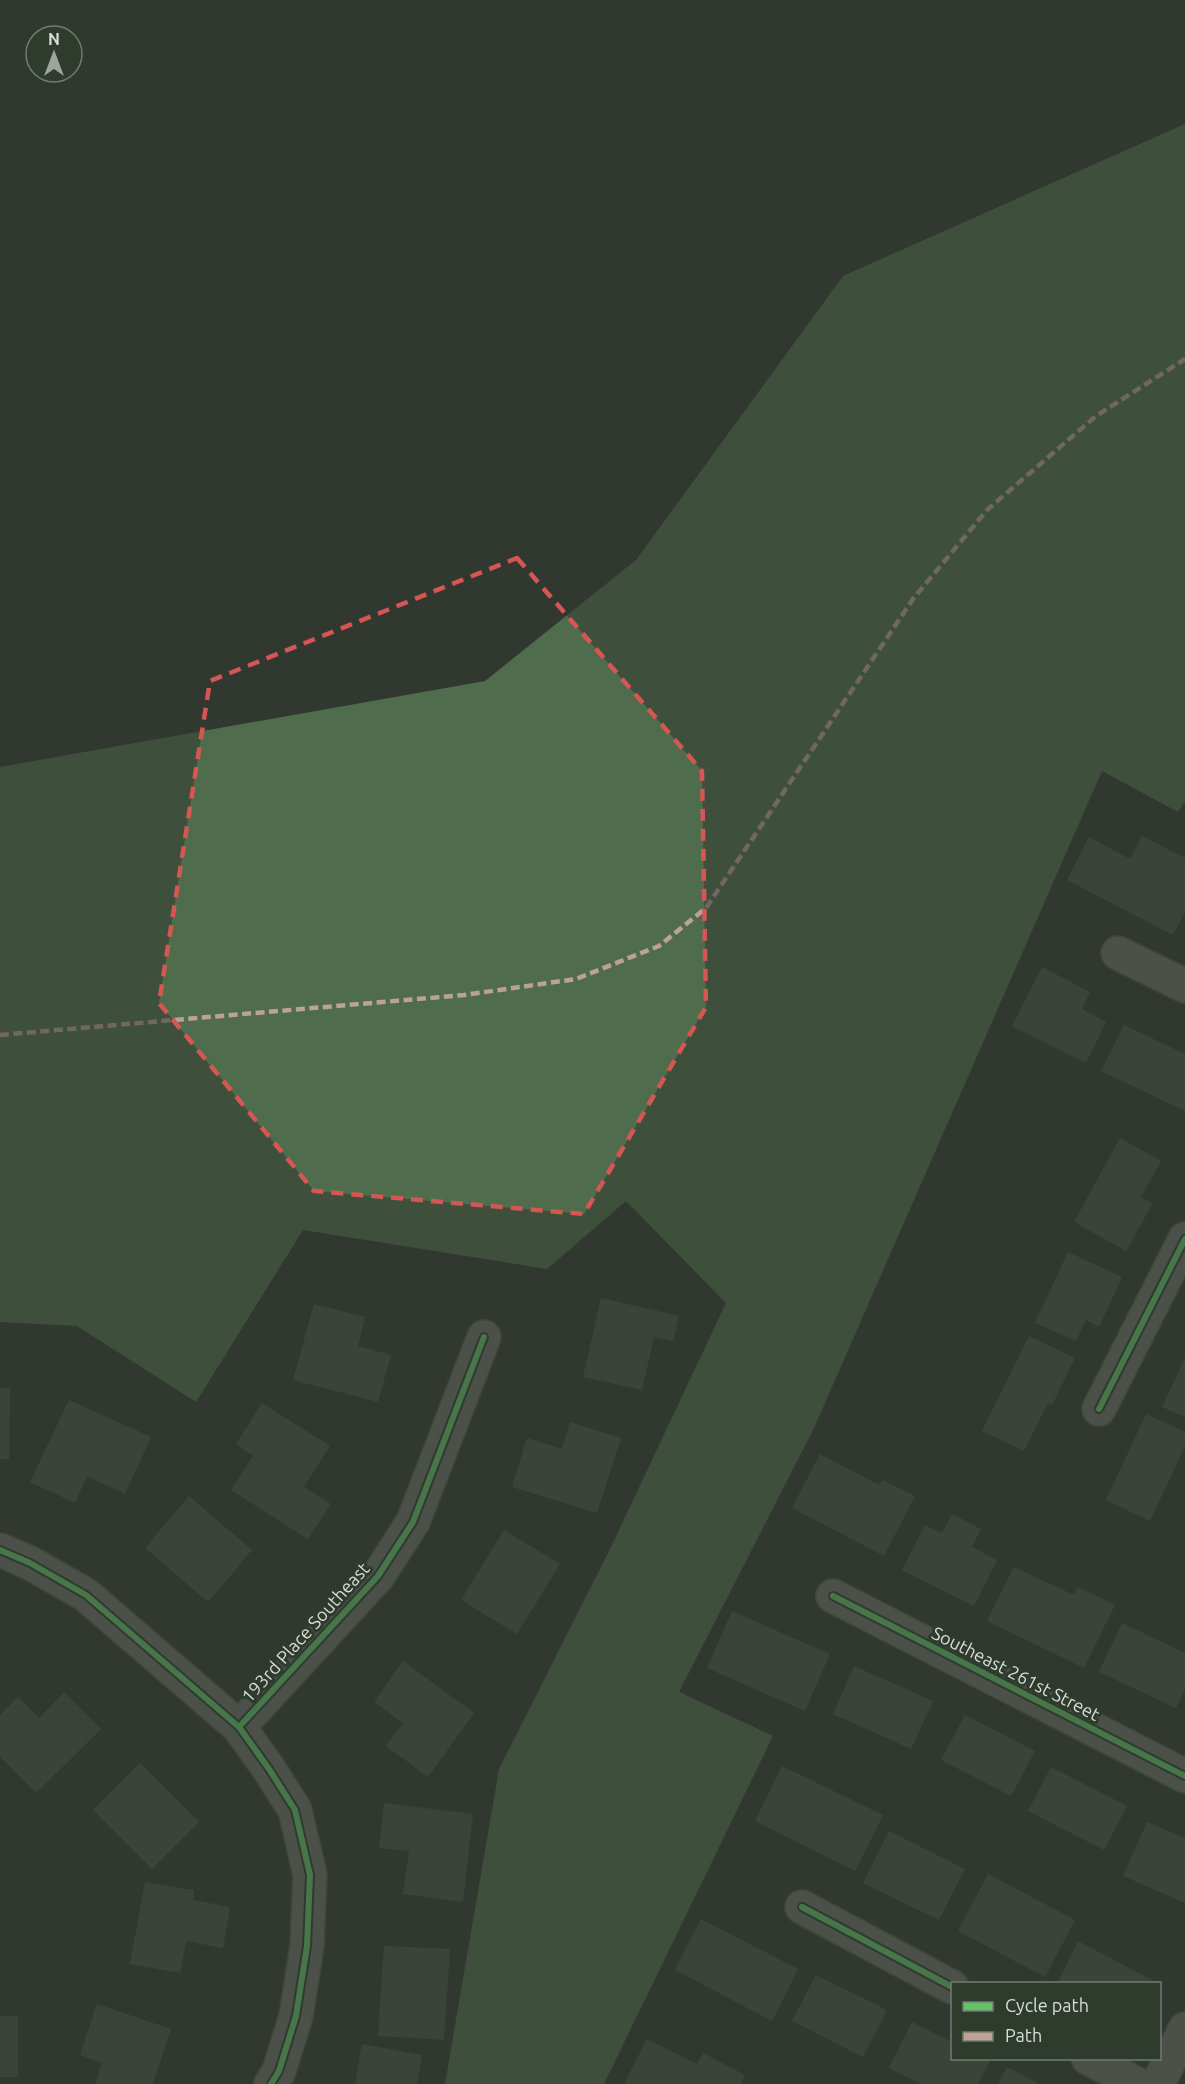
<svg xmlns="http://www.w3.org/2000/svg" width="1185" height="2084" viewBox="0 0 1185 2084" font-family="Ubuntu,sans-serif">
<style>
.forest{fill:#4f6d4d}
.building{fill:#495248}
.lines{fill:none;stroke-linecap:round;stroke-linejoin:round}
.minor-casing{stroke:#4f554e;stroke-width:36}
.minor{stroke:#6a6f69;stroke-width:33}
.quiet{stroke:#bda197;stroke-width:4.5;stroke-dasharray:9 4.5;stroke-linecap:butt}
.cycleway-casing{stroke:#2e3b2d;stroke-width:10}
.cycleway{stroke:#61c268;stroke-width:6}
.marked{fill:none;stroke:#d65654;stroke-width:4.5;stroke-dasharray:12 8;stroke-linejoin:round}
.labels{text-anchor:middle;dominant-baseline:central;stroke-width:6;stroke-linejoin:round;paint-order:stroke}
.street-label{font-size:18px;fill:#d7dfd7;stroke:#2e3b2d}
</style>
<rect width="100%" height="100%" fill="#313830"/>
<polygon class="forest" points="1185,124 1185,801 1178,812 1102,771 814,1428 679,1692 773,1736 604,2084 445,2084 499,1769 611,1547 726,1303 626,1201 547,1269 303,1230 196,1402 77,1326 0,1322 0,767 485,681 636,560 843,276"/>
<g class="building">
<polygon points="1142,836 1185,858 1185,912 1173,935 1067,880 1089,837 1130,859"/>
<polygon points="1042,967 1090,992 1082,1009 1106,1022 1086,1063 1012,1026"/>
<polygon points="1124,1025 1185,1054 1185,1111 1101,1071"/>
<polygon points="1120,1138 1161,1161 1141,1197 1153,1203 1126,1251 1074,1222"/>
<polygon points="1068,1252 1122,1277 1099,1327 1086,1320 1076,1341 1035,1323"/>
<polygon points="601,1298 679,1316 673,1341 654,1337 642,1390 583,1377"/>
<polygon points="314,1304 365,1317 358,1346 391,1355 378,1402 293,1380"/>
<polygon points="1029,1336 1075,1358 1052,1405 1048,1403 1024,1451 982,1431"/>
<polygon points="1185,1358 1185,1417 1162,1407"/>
<polygon points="0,1388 10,1388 9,1459 0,1459"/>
<polygon points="69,1400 151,1437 125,1494 87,1476 75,1503 30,1482"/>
<polygon points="262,1403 330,1446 304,1487 331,1504 308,1539 231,1490 253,1456 236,1444"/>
<polygon points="1146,1414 1185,1432 1185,1446 1150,1521 1106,1500"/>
<polygon points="570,1422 621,1438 597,1513 512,1487 527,1438 562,1449"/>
<polygon points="820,1454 879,1485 882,1480 915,1496 884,1556 792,1508"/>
<polygon points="189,1496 252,1550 208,1602 145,1548"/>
<polygon points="952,1514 981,1529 972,1547 997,1560 974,1606 902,1570 925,1525 942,1533"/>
<polygon points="504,1530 560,1564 517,1634 461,1600"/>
<polygon points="1014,1567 1074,1595 1078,1587 1115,1605 1084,1668 987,1621"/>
<polygon points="732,1611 830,1654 805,1711 707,1668"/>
<polygon points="1122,1623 1185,1653 1185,1689 1176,1708 1099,1672"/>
<polygon points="403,1661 474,1713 428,1777 386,1746 403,1723 374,1702"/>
<polygon points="854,1666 933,1701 911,1749 833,1714"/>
<polygon points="64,1692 101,1729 36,1793 0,1756 0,1715 18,1697 39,1718"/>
<polygon points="965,1715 1035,1751 1011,1796 941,1760"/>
<polygon points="140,1763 199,1822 152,1869 93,1810"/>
<polygon points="782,1766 883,1815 855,1871 755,1821"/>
<polygon points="1051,1767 1127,1806 1104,1850 1028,1811"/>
<polygon points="384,1803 473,1814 463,1902 403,1894 409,1851 379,1848"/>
<polygon points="1147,1822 1185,1838 1185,1903 1123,1876"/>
<polygon points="889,1831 965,1869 939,1920 863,1883"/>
<polygon points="988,1874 1075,1920 1045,1977 958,1931"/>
<polygon points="145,1882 194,1890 193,1900 230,1907 223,1948 186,1941 180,1973 130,1964"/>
<polygon points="701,1919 798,1969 772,2021 675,1970"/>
<polygon points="1078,1941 1160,1984 1057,1984"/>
<polygon points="384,1946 450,1949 444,2040 378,2036"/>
<polygon points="816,1975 887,2010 863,2057 792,2021"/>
<polygon points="97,2004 171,2029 153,2084 95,2084 102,2063 80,2055"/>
<rect x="0" y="2016" width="18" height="61"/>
<polygon points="912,2022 952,2042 952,2058 986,2058 990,2061 978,2084 921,2084 889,2068"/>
<polygon points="647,2039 697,2064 703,2053 745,2075 741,2084 624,2084"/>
<polygon points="362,2044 422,2055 417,2084 355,2084"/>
<polygon points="1007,2067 1040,2084 998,2084"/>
</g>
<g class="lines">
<defs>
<g id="minor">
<polyline points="1118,953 1185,986"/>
<polyline points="1099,1409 1185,1239"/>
<polyline points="0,1550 30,1563 86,1595 239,1727 269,1769 295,1810 310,1875 307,1946 296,2016 279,2071 271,2084"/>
<polyline points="833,1596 1185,1776"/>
<polyline points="239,1727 378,1576 413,1522 484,1337"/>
<polyline points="802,1907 952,1987"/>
<polyline points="1088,2058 1137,2084"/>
<polyline points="1158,2084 1185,2029"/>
</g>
</defs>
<use href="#minor" class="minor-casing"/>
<use href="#minor" class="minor"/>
<polyline class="quiet" points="0,1035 464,995 576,979 659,946 706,908 913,599 987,510 1096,416 1185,359"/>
<defs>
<g id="cycleway">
<polyline points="1099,1409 1185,1239"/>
<polyline points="0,1550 30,1563 86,1595 239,1727 269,1769 295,1810 310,1875 307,1946 296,2016 279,2071 271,2084"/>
<polyline points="833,1596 1185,1776"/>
<polyline points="239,1727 378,1576 413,1522 484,1337"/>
<polyline points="802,1907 952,1987"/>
</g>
</defs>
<use href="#cycleway" class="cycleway-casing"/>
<use href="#cycleway" class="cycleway"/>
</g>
<path d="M0 0H1185V2084H0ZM517,558L702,771L706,1007L584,1214L314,1191L159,1003L210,681Z" fill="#313830" fill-opacity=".55" fill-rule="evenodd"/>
<path class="marked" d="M517,558L702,771L706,1007L584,1214L314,1191L159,1003L210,681Z"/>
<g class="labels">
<g class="street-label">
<text transform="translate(305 1632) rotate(-48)">193rd Place Southeast</text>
<text transform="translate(1016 1673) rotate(27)">Southeast 261st Street</text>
</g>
</g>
<rect x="951" y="1982" width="210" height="78" fill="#2e3b2d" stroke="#727d71" stroke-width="1.5"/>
<rect x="963" y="2002" width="30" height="9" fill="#61c268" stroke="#727d71" stroke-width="1.5"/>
<text x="1005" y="2012" font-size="18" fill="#d7dfd7">Cycle path</text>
<rect x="963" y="2032" width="30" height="9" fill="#bda197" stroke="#727d71" stroke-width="1.5"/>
<text x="1005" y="2042" font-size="18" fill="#d7dfd7">Path</text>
<g transform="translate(54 54)"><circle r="28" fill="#2e3b2d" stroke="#727d71" stroke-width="1.5"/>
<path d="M0-4.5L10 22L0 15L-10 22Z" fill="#9da59d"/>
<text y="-9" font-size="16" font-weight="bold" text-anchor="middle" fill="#d7dfd7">N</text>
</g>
</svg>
